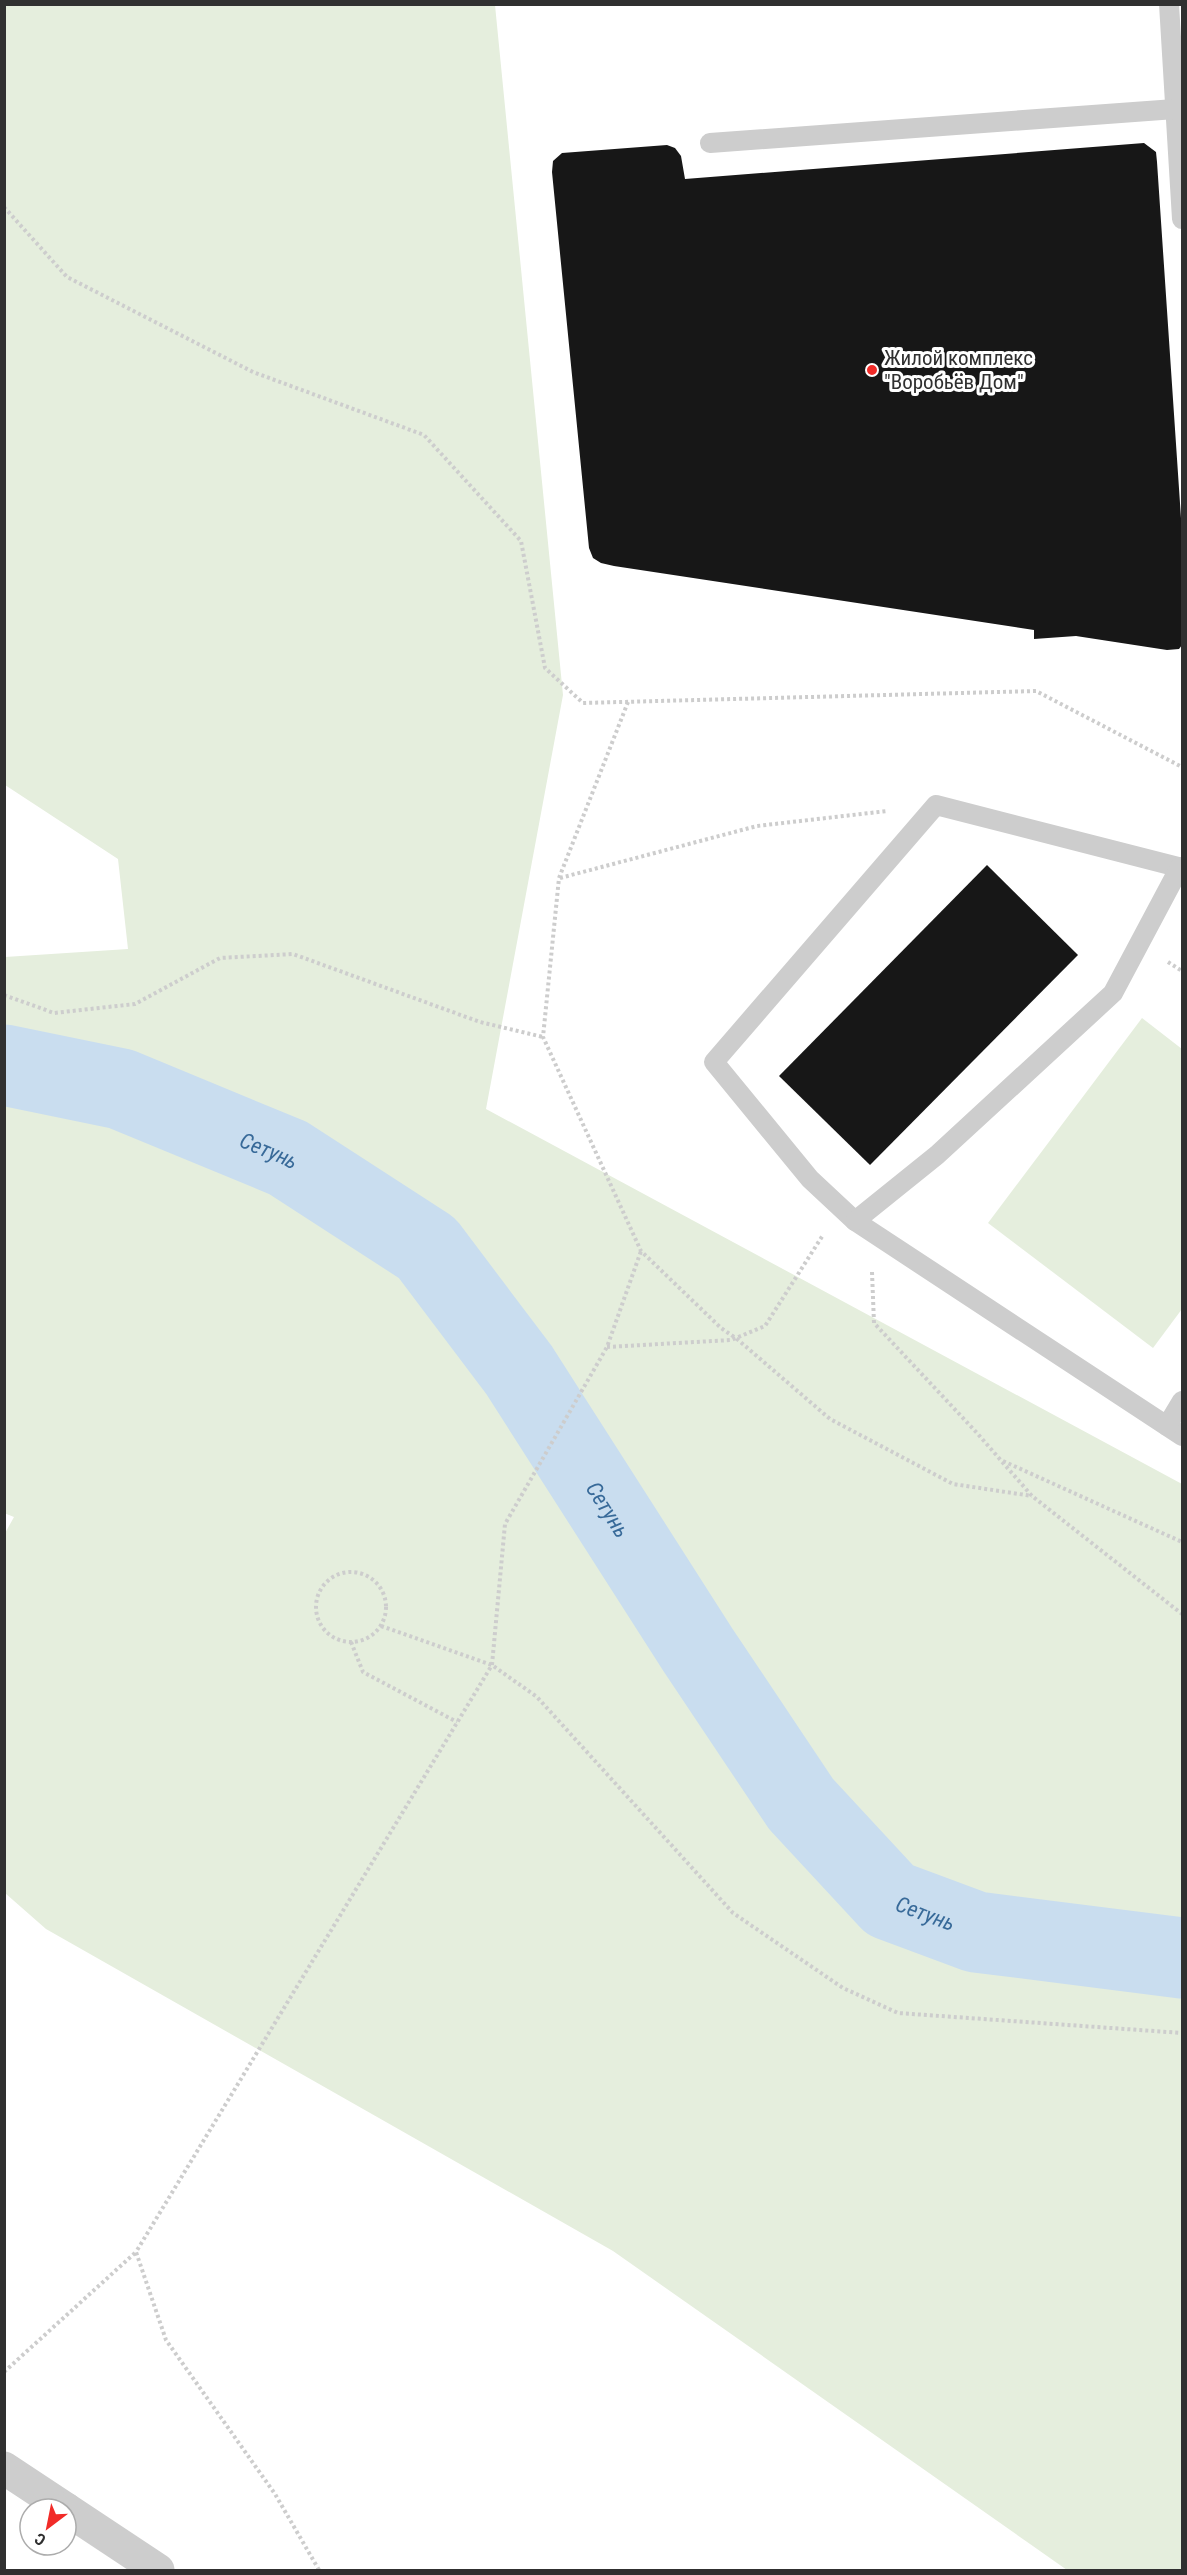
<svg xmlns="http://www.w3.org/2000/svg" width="1187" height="2575" viewBox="0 0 1187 2575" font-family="'Roboto Condensed',sans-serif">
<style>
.green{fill:#e5eedd}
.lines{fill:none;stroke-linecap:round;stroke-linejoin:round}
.river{stroke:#c9ddef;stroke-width:81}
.building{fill:#171717}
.path{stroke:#cdcdcd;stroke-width:4;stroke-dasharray:3 3;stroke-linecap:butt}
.lane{stroke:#cdcdcd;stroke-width:20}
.street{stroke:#cdcdcd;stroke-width:33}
.poi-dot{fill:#f12b28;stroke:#fff;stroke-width:2}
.labels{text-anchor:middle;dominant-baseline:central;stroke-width:6;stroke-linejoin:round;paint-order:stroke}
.poi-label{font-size:21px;fill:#303030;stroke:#fff;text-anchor:start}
.water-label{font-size:22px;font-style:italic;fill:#386a99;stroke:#fff}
</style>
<rect width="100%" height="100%" fill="#fff"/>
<g class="green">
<polygon points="5,4 495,5 563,695 486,1109 1182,1484 1182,2570 1067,2570 613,2251 46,1929 5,1893 4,1535 14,1517 4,1513 5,957 128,949 118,859 5,785"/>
<polygon points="1142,1018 1182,1049 1182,1309 1153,1348 988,1223"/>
</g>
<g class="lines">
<path class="river" id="s1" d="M4,1065L121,1089L288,1158L427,1248L519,1370L698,1650L801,1804L890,1900L976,1932L1182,1958"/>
</g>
<g class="building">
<polygon points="1144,143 1156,152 1157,162 1182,533 1182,645 1179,649 1167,650 1076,636 1034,639 1034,630 614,566 601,563 593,558 589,548 552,172 553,161 562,153 667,145 675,148 681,156 685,179"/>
<polygon points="987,865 1078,955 870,1165 779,1076"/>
</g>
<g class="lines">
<g class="path">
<polyline points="4,207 67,277 253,372 424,435 521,541 545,668 583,703 1036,691 1182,767"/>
<polyline points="628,702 559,878 543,1037 641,1251 721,1328 737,1339 830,1419 953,1484 1032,1496"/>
<polyline points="560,878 757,826 887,811"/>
<polyline points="1168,962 1182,971"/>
<polyline points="4,995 54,1013 135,1004 220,958 293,954 480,1022 543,1037"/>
<polyline points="872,1272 874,1323 977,1433 1032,1496 1182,1614"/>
<polyline points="607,1347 731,1340 765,1326 823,1235"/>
<polyline points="1003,1461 1182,1542"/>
<circle cx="351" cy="1607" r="35"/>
<polyline points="381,1626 492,1665 537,1697 733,1913 843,1988 898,2013 1182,2033"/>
<polyline points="351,1642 363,1672 457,1722"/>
<polyline points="4,2372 136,2252"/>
<polyline points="319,2570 275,2494 166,2340 136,2252 492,1665 505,1524 607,1347 641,1251"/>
</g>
<g class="lane">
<polyline points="1169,4 1182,219"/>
<polyline points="710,143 1175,109"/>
<polyline points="1182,868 936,805 714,1062 810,1179 855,1221 1182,1436"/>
<polyline points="855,1221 937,1155 1113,993 1180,867"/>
<polyline points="1167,1426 1182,1401"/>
</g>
<g class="street">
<polyline points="4,2468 66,2509"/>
<polyline points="66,2509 158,2570"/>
</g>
</g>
<circle class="poi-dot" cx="872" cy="370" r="6"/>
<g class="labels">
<g class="poi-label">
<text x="884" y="358">Жилой комплекс<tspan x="884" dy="24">"Воробьёв Дом"</tspan></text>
</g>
<g class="water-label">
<text stroke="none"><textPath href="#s1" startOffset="280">Сетунь</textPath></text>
<text stroke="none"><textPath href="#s1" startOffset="784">Сетунь</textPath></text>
<text stroke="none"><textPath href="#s1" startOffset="1305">Сетунь</textPath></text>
</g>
</g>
<rect width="1187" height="2575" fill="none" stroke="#303030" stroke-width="12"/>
<g transform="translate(48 2527) rotate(212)"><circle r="28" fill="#ffffff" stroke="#acacac" stroke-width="1.5"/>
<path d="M0-4.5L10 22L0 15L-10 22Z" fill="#f12b28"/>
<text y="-9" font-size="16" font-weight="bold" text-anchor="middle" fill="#303030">С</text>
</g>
</svg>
